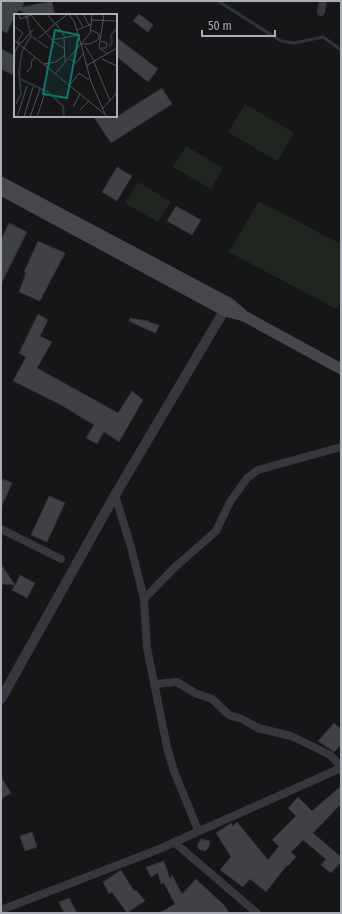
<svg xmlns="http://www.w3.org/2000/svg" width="342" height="914" viewBox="0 0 342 914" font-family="'Fira Sans Condensed',sans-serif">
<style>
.green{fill:#1e261f}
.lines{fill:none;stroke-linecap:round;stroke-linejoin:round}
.stream{stroke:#2c353c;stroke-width:3}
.building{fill:#404145;stroke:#303034}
.minor{stroke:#37383d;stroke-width:8}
.tertiary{stroke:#37383d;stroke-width:10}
.secondary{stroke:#45474d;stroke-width:11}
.inset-river{fill:none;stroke:#2c353c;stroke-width:2}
.inset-road{fill:none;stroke:#505258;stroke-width:1}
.view{fill:#0f766e;fill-opacity:0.15;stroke:#0f766e;stroke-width:2}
.inset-edge{fill:none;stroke:#a8adb8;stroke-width:2}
</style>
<rect width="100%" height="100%" fill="#161618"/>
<g class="green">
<polygon points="245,104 294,133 277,161 228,132"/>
<polygon points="186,146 223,168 211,189 173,167"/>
<polygon points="138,182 171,202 158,222 125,203"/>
<polygon points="259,201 341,244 341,299 336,309 229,252"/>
</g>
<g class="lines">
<polyline class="stream" points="218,1 281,41 294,43 323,37 341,50"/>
</g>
<g class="building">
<polygon points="3,1 25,1 22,7 52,1 55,15 28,15 19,10 15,15 7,33 1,30 1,5"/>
<polygon points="139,14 153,25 148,32 133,21"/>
<polygon points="116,37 158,69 148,82 116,56"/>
<polygon points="1,49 15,56 15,76 1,69"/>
<polygon points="162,88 172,104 111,143 93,116 110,116 113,119"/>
<polygon points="117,167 132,176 117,201 102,192"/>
<polygon points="176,206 201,220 192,235 167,221"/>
<polygon points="9,223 27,232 1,284 1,240"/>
<polygon points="38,241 65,253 40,301 19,292 26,273 24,272"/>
<polygon points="38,314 48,320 40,336 52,342 37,368 118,413 132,391 143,400 119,442 104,432 97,444 86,438 94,425 61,405 13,381 26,357 19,353"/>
<polygon points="130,318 149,321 149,322 159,325 156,333 148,330 129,321"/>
<polygon points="3,479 12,483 1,508 1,484"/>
<polygon points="49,496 65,503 47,542 31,535"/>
<polygon points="1,564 15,585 20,575 35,583 27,598 12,590 15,585 1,584"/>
<polygon points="334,723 341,729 341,745 334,752 318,741"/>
<polygon points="1,777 11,793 1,799"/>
<polygon points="341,786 341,804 313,833 341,857 341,862 331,873 321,865 326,859 303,840 291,852 296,857 288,866 287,865 266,892 250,879 243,887 220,870 231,857 216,833 231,823 233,826 237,822 268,860 279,846 272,840 296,816 288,808 298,797 312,811"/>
<polygon points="32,832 37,847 25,851 20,836"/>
<polygon points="201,839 210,841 209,847 205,851 200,850 197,846"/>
<polygon points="164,861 170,879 172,875 182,894 196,879 225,906 229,913 159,913 175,904 164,883 161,884 158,873 151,877 146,867"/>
<polygon points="121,870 134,891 136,890 145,901 127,913 112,892 109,894 103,882"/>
<polygon points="69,898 77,913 64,913 59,902"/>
</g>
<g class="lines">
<g class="minor">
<polyline points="321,12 323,1"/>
<polyline points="115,495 131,547 144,599 147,648 167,747 174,771 198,830"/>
<polyline points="1,529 61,559"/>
<polyline points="144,599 174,568 216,531 230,502 247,478 258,470 341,447"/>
<polyline points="154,684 177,682 195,693 212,699 229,715 242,719 258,728 291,736 312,746 330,755 338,763 340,768"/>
<polyline points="174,842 257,913"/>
<polyline points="1,910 157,850 341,768"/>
</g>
<polyline class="tertiary" points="1,699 115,495 228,304"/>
<g class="secondary">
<polyline points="1,182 229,303 242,314"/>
<polyline points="1,190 225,311 244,316 341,369"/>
</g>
</g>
<g transform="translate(14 14)">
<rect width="103" height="103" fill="#161618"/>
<path class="inset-river" d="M17,22L34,34M95,33L98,28L97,21L103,14M6,65L34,78L49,92L50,103M2,90L7,80L5,58L8,37L17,22L12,0"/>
<path class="inset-road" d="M5,0L6,5L20,0M16,0L38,26L65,21M33,0L41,10L54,0M62,0L69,13M69,0L75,11M78,0L76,19L67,30L77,68L91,100M90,0L85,34L94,40M78,6L103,7M42,10L52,24M0,12L9,19L3,28M63,16L78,10M25,24L41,10M50,24L51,48M0,26L94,103M39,27L51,35M4,28L7,29L19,16M67,30H76L85,25V20L77,16M71,32L81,48M87,34H92L93,29L87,27M56,45L62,49L69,40M88,45L103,52M80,48L96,87M30,50L42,48L51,41M72,52L103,34M13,58L18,52L17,48L21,43M41,60L67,30L60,7L54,0M0,65L1,38L5,30M56,71L65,59L75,66M59,93L66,80M88,95L102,80L103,74M66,96L75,87M3,103L13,72M10,103L19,73M16,103L26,75M23,103L31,79"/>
<path class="view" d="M41,16L65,21L53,84L29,80Z"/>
<rect width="103" height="103" class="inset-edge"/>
</g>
<rect width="342" height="914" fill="none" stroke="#a8adb8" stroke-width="4"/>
<path d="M202 30v6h73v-6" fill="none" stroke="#a8adb8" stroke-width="2"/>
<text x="208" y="30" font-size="12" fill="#a8adb8" stroke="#111113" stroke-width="3" paint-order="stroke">50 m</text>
</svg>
